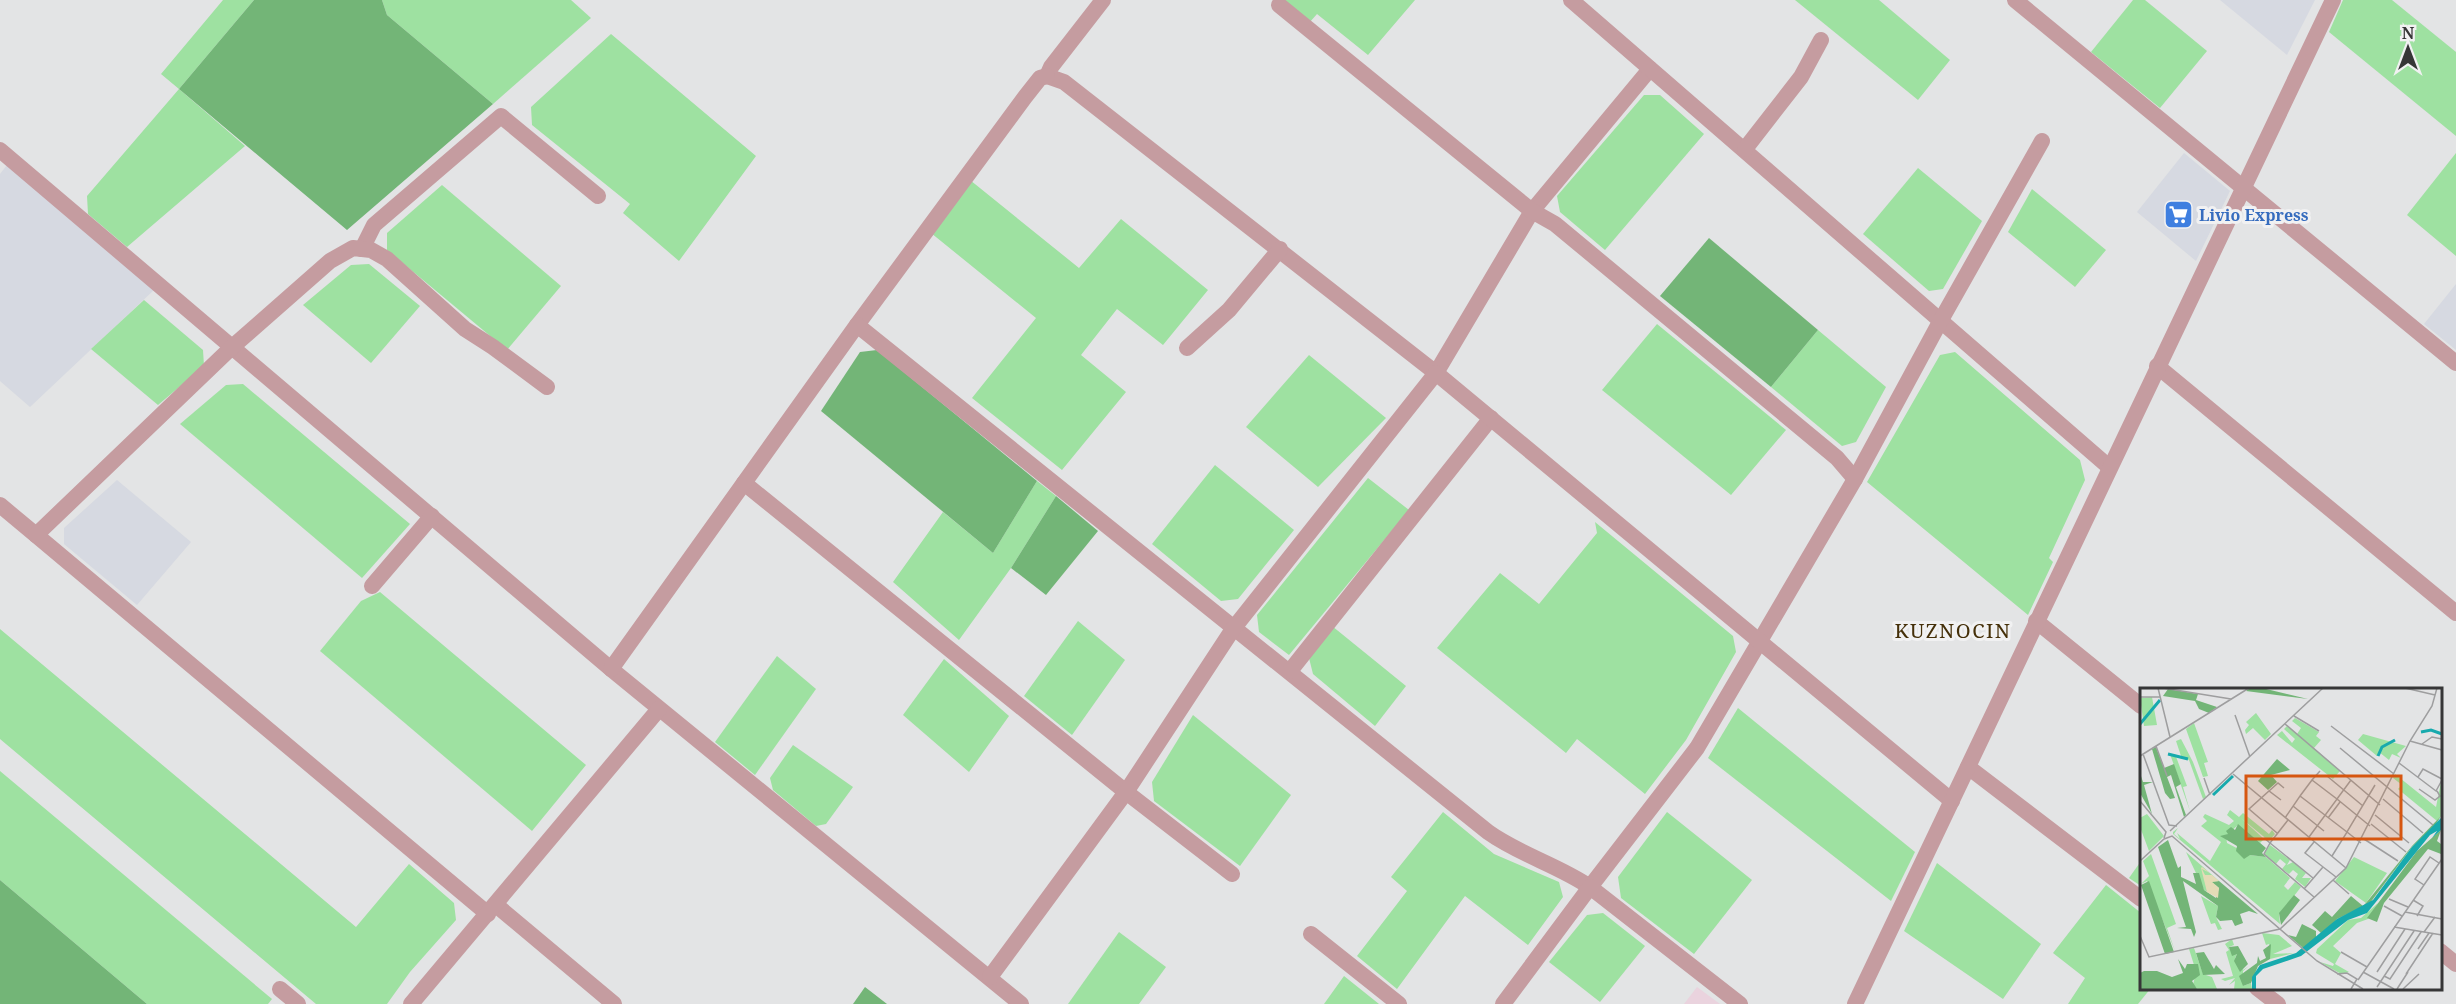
<svg xmlns="http://www.w3.org/2000/svg" width="2456" height="1004" viewBox="0 0 2456 1004" font-family="'Noto Serif',serif">
<style>
.built{fill:#d6d9e1}
.industrial{fill:#ead3de}
.green{fill:#9ee1a1}
.forest{fill:#73b577}
.lines{fill:none;stroke-linecap:round;stroke-linejoin:round}
.minor{stroke:#c59ca0;stroke-width:16}
.labels{text-anchor:middle;dominant-baseline:central;stroke-width:6;stroke-linejoin:round;paint-order:stroke}
.shop-label{font-size:16px;font-weight:bold;fill:#366cbe;stroke:#f1f1f2;text-anchor:start}
.quarter-label{font-size:20px;letter-spacing:1.5px;fill:#45300a;stroke:#f1f1f2}
.inset-river{fill:none;stroke:#17aaad;stroke-width:3}
.inset-road{fill:none;stroke:#9e9e9f;stroke-width:1.5}
.view{fill:#d65610;fill-opacity:0.15;stroke:#d65610;stroke-width:3}
.inset-edge{fill:none;stroke:#363637;stroke-width:3}
</style>
<rect width="100%" height="100%" fill="#e3e4e5"/>
<g class="built">
<polygon points="2220,0 2315,0 2287,55"/>
<polygon points="2184,153 2230,191 2196,261 2137,212"/>
<polygon points="7,165 155,289 30,407 0,381 0,174"/>
<polygon points="2456,284 2456,350 2424,324"/>
<polygon points="117,480 191,542 137,605 64,544 64,528"/>
</g>
<polygon class="industrial" points="1697,987 1720,1004 1684,1004"/>
<g class="green">
<polygon points="223,0 254,0 179,89 245,146 127,247 88,214 87,196 179,89 161,74"/>
<polygon points="382,0 571,0 591,18 493,104 387,15"/>
<polygon points="1281,0 1415,0 1368,55 1317,14 1309,23"/>
<polygon points="1795,0 1879,0 1950,60 1918,100"/>
<polygon points="2133,0 2145,0 2207,51 2160,108 2091,52"/>
<polygon points="2343,0 2392,0 2456,52 2456,136 2329,32"/>
<polygon points="611,34 756,156 679,261 623,213 630,204 532,125 531,107"/>
<polygon points="1644,95 1660,95 1704,134 1605,250 1560,212 1557,196"/>
<polygon points="2456,153 2456,256 2407,215"/>
<polygon points="1918,168 1982,221 1943,289 1929,291 1863,234"/>
<polygon points="970,180 1079,268 1121,219 1208,290 1163,345 1117,309 1081,355 1126,392 1062,470 972,398 1036,318 931,233"/>
<polygon points="442,185 561,286 507,350 387,250 387,233"/>
<polygon points="2032,189 2106,250 2075,287 2008,232"/>
<polygon points="369,264 420,306 371,363 303,305 351,265"/>
<polygon points="144,300 203,350 204,366 158,405 91,349"/>
<polygon points="1657,324 1786,430 1731,495 1602,390"/>
<polygon points="1818,330 1886,387 1856,442 1842,446 1771,387"/>
<polygon points="1955,352 2080,460 2085,480 2049,558 2053,562 2028,615 1867,482 1940,355"/>
<polygon points="1309,355 1386,418 1318,487 1246,427"/>
<polygon points="243,384 410,524 362,578 180,424 226,385"/>
<polygon points="1215,465 1294,530 1238,599 1221,601 1152,544"/>
<polygon points="1368,478 1409,510 1289,655 1259,632 1257,615"/>
<polygon points="1037,481 1056,496 1011,568 959,640 893,582 943,512 993,553"/>
<polygon points="1595,522 1733,636 1736,652 1686,740 1645,794 1577,739 1566,753 1437,648 1500,573 1539,604 1597,533"/>
<polygon points="380,592 586,765 532,831 320,651 361,601"/>
<polygon points="1078,621 1125,660 1072,735 1024,696"/>
<polygon points="1332,626 1406,686 1375,726 1313,674 1309,658"/>
<polygon points="0,629 356,927 409,864 454,903 456,920 410,972 387,1004 316,1004 0,739"/>
<polygon points="777,656 816,689 755,775 715,742"/>
<polygon points="944,659 1009,716 969,772 903,715"/>
<polygon points="1738,708 1915,852 1891,901 1708,758"/>
<polygon points="1193,715 1291,795 1240,866 1154,801 1152,782"/>
<polygon points="793,745 853,787 826,824 816,826 773,790 770,778"/>
<polygon points="0,771 272,999 268,1004 147,1004 0,880"/>
<polygon points="1443,812 1494,854 1559,882 1563,897 1528,945 1465,896 1397,989 1357,956 1407,891 1391,877"/>
<polygon points="1667,812 1752,880 1694,954 1621,898 1618,877"/>
<polygon points="2141,861 2141,886 2129,878"/>
<polygon points="1937,863 2041,944 2003,999 1904,931"/>
<polygon points="2106,885 2141,913 2141,988 2151,988 2138,1004 2068,1004 2085,978 2053,953"/>
<polygon points="1603,913 1645,946 1600,1002 1549,962 1587,915"/>
<polygon points="1119,932 1166,967 1139,1004 1068,1004"/>
<polygon points="1344,976 1379,1004 1324,1004"/>
</g>
<g class="forest">
<polygon points="254,0 382,0 387,15 493,104 347,230 179,89"/>
<polygon points="1709,238 1818,330 1771,387 1660,296"/>
<polygon points="877,350 1037,481 993,553 821,411 860,352"/>
<polygon points="1056,496 1098,531 1046,595 1011,568"/>
<polygon points="0,880 147,1004 0,1004"/>
<polygon points="865,987 887,1004 853,1004"/>
</g>
<g class="lines">
<g class="minor">
<polyline points="1103,0 1051,67 1047,76 1064,82 1436,373 1532,211 1650,69"/>
<polyline points="1571,0 2109,467"/>
<polyline points="2015,0 2456,363"/>
<polyline points="1279,5 1532,211 1555,224 1837,458 1855,479"/>
<polyline points="1745,149 1801,77 1821,40"/>
<polyline points="0,150 611,669 1021,1004"/>
<polyline points="362,249 374,225 501,116 598,196"/>
<polyline points="857,325 1025,97 1040,78 1047,76"/>
<polyline points="1187,348 1229,310 1280,249"/>
<polyline points="2157,366 2456,613"/>
<polyline points="744,483 1126,792 1232,874"/>
<polyline points="0,505 36,535"/>
<polyline points="372,586 432,516"/>
<polyline points="2036,621 2141,706"/>
<path d="M611,669L857,325L1488,832C1520,855 1558,865 1590,887L1697,748L1855,479L1941,320L2042,141"/>
<polyline points="1290,671 1491,418"/>
<polyline points="1968,767 2141,899"/>
<polyline points="496,905 614,1004"/>
<polyline points="488,914 36,535 231,348 330,261 353,248 371,250 387,259 465,329 493,347 547,387"/>
<polyline points="1311,934 1399,1004"/>
<polyline points="2440,951 2456,964"/>
<polyline points="990,977 1126,792 1233,629 1436,373 1952,801"/>
<polyline points="2257,988 2278,1004"/>
<polyline points="280,989 298,1004"/>
<polyline points="411,1004 659,709"/>
<polyline points="1503,1004 1590,887 1740,1004"/>
<polyline points="1855,1004 2333,0"/>
</g>
</g>
<defs>
<symbol id="supermarket-square" viewBox="-11 -11 22 22"><rect x="-9" y="-9" width="18" height="18" rx="4" fill="#3f7fe0" stroke="#f1f1f2"/><path d="M-6-5.5h2.5l.6 2H6L4.5 2H-2.5L-4.4-4H-6ZM-1.5 3.2a1.3 1.3 0 1 0 .1 0ZM3 3.2a1.3 1.3 0 1 0 .1 0Z" fill="#fff"/></symbol>
</defs>
<g fill-rule="evenodd">
<use href="#supermarket-square" x="2162" y="198" width="33" height="33"/>
</g>
<g class="labels">
<g class="shop-label">
<text x="2199" y="215">Livio Express</text>
</g>
<g class="quarter-label">
<text x="1953" y="630">KUZNOCIN</text>
</g>
</g>
<g transform="translate(2140 688)">
<rect width="302" height="302" fill="#e3e4e5"/>
<path d="M12,9L17,37L4,38L0,10ZM116,25L131,46L125,52L113,40L106,46L105,42L109,37L106,34ZM155,30L179,44L176,48L181,52L174,60L200,83L193,91L137,47L142,43L152,55L155,51L144,41L147,38L157,46L161,40L152,33ZM54,35L68,74L64,75L68,88L63,89L46,41ZM223,46L266,58L257,66L261,70L252,66L249,72L239,64L237,68L218,52ZM41,51L53,74L66,109L63,111L49,72L41,68L36,53ZM30,66H35L47,98L43,99L50,123ZM255,86L296,119L301,94V128L297,133L258,101L262,97L253,90ZM90,122L99,129L103,125L129,146L132,142L135,146L129,153L101,130L124,151L120,155L98,137L86,148L87,155L110,167L126,169L150,190L144,198L148,202L155,194L161,199L143,222L152,230L143,223L139,226L140,236L33,146V144L38,140L34,146L40,151L37,145L70,173L81,154L61,138L67,133L63,129L65,126L89,137L94,133L87,127ZM7,126L24,148L9,163L0,139V130ZM130,157L150,172L147,177L153,174L166,185L162,190H171L165,199L155,191L158,186L153,182L149,186L142,181L146,176L140,171L136,176L124,166ZM46,164L79,193L75,194V207L64,202ZM11,166L36,236L27,240L35,263L7,193L1,196L9,188L3,173ZM214,169L247,185L226,215L195,193ZM61,208L78,218L76,229L82,241L78,242L75,235L71,236ZM238,215L228,231L217,235L193,258L201,265L195,276L209,284L201,286L180,274L193,278L194,276L176,265L177,261L208,232L221,230ZM122,245L139,247L152,258L133,266L154,265L130,271L129,256L126,257ZM92,251L94,257L89,259L97,266L95,270L103,282L109,278L103,283V298L111,295L112,301H94L95,293L89,297L95,290L85,293L81,291L93,288L86,264L89,262L85,256ZM54,260L63,286L72,289L77,301H57L53,297L58,276L54,277L49,261Z" fill="#9ee1a1"/>
<path d="M110,0H122L168,11L106,3ZM28,1L58,6L56,12L77,19L69,25L59,21L55,13L23,8ZM16,59L24,80L34,76L41,96L36,99L46,127L44,129L31,87L27,89L35,110L30,111L25,105L12,61ZM137,71L150,82L131,87L137,94L128,102L118,93ZM0,85L3,94H13L4,97L12,126L0,105ZM301,128L294,139L272,159L230,215L197,231L184,246L163,260L148,247L156,249L162,236L176,243V250L181,245L172,237L185,223L192,229L211,208L223,218L226,215L272,158ZM98,136L126,160L122,165L126,169L110,167L104,171L96,163L97,158L80,148L88,146L86,143L91,139L95,142ZM301,142L297,153L301,156V166L288,161L244,215L237,234L227,230L277,163ZM28,152L38,180L41,178V189L56,196L53,185H59L64,202L76,210L79,200L72,194L79,193L118,226L109,223L100,226L103,235L95,238L92,232L80,233L76,229L78,218L43,193L56,244L54,249L51,241L37,240L46,239L18,159ZM9,193L34,264L25,266L1,197ZM154,207L160,212L141,237L139,225ZM131,256L130,271L118,278L111,295L103,298L99,288L117,275L118,268L120,273L126,270L123,262ZM98,258L108,276L100,284L94,273L97,266L92,268L89,259ZM64,264L74,281L76,277L85,286L63,287L56,265ZM38,271L45,281L47,276H58L60,287L52,293L57,301H0V285L4,283H17L32,289L43,285Z" fill="#73b577"/>
<path d="M62,179L70,185L62,181L65,187H72L79,193L72,194L79,200L78,210L67,204L61,180Z" fill="#e4dbb6"/>
<path d="M301,130V142L292,150L297,143L290,147L227,225L208,232L161,268L123,281L116,288V301H112V289L120,277L156,265L197,231L233,212L272,159Z" fill="#17aaad"/>
<path class="inset-river" d="M0,36L20,12M281,44L291,42L302,46M28,66L48,71M238,68L242,59L255,52M73,107L93,88"/>
<path class="inset-road" d="M18,0L30,49M23,0L91,11M265,0L295,7M0,9H20M95,27L110,69M154,28L179,43M145,36L240,117M191,38L254,86M270,53L302,62M282,56L292,49L302,51M16,58L27,88M200,60L293,137M3,66L29,137L37,138M0,68L109,0M259,75L296,103L302,92M180,83L172,92L197,111L211,92M93,86L206,180M187,88L223,118M278,89L283,81L302,91M64,90L70,107M279,101L295,112L300,108L297,103M129,103L138,95L144,100M160,108L172,92M243,111L283,145M0,113L26,144L24,150M153,118L184,143M235,127L269,155M145,130L160,108L207,144L235,97M188,130L200,114M148,132L130,155L173,190M231,136L266,164M30,143L183,0M137,145L109,121L129,103L141,112M169,149L197,111L230,138M124,150L130,155L124,166L174,209M224,151L258,173M174,154L165,165L196,189M192,168L207,144L221,155M0,173L24,151L32,148L177,273L223,301M193,192L209,206M284,197L275,191L290,169L299,175M164,201L183,179M249,211L268,219M273,212L283,218L277,228M244,218L262,228M265,224L302,231M254,239L302,247M284,244L295,229M0,248L9,269L140,241L206,180L270,53L292,18L297,0M278,261L289,245M201,264L227,279M223,284L254,301M237,284L265,241M197,286L207,285L217,291L211,301M266,286L293,245M244,288L250,291L281,244M218,292L302,171M237,299L274,243M257,301L268,284M263,301L279,286"/>
<path class="view" d="M106,88H261V151H106Z"/>
<rect width="302" height="302" class="inset-edge"/>
</g>
<g transform="translate(2408 48)" stroke="#f1f1f2" stroke-width="4.5" paint-order="stroke">
<path d="M0-4.5L10 22L0 15L-10 22Z" fill="#363637"/>
<text y="-9" font-size="16" font-weight="bold" text-anchor="middle" fill="#363637">N</text>
</g>
</svg>
